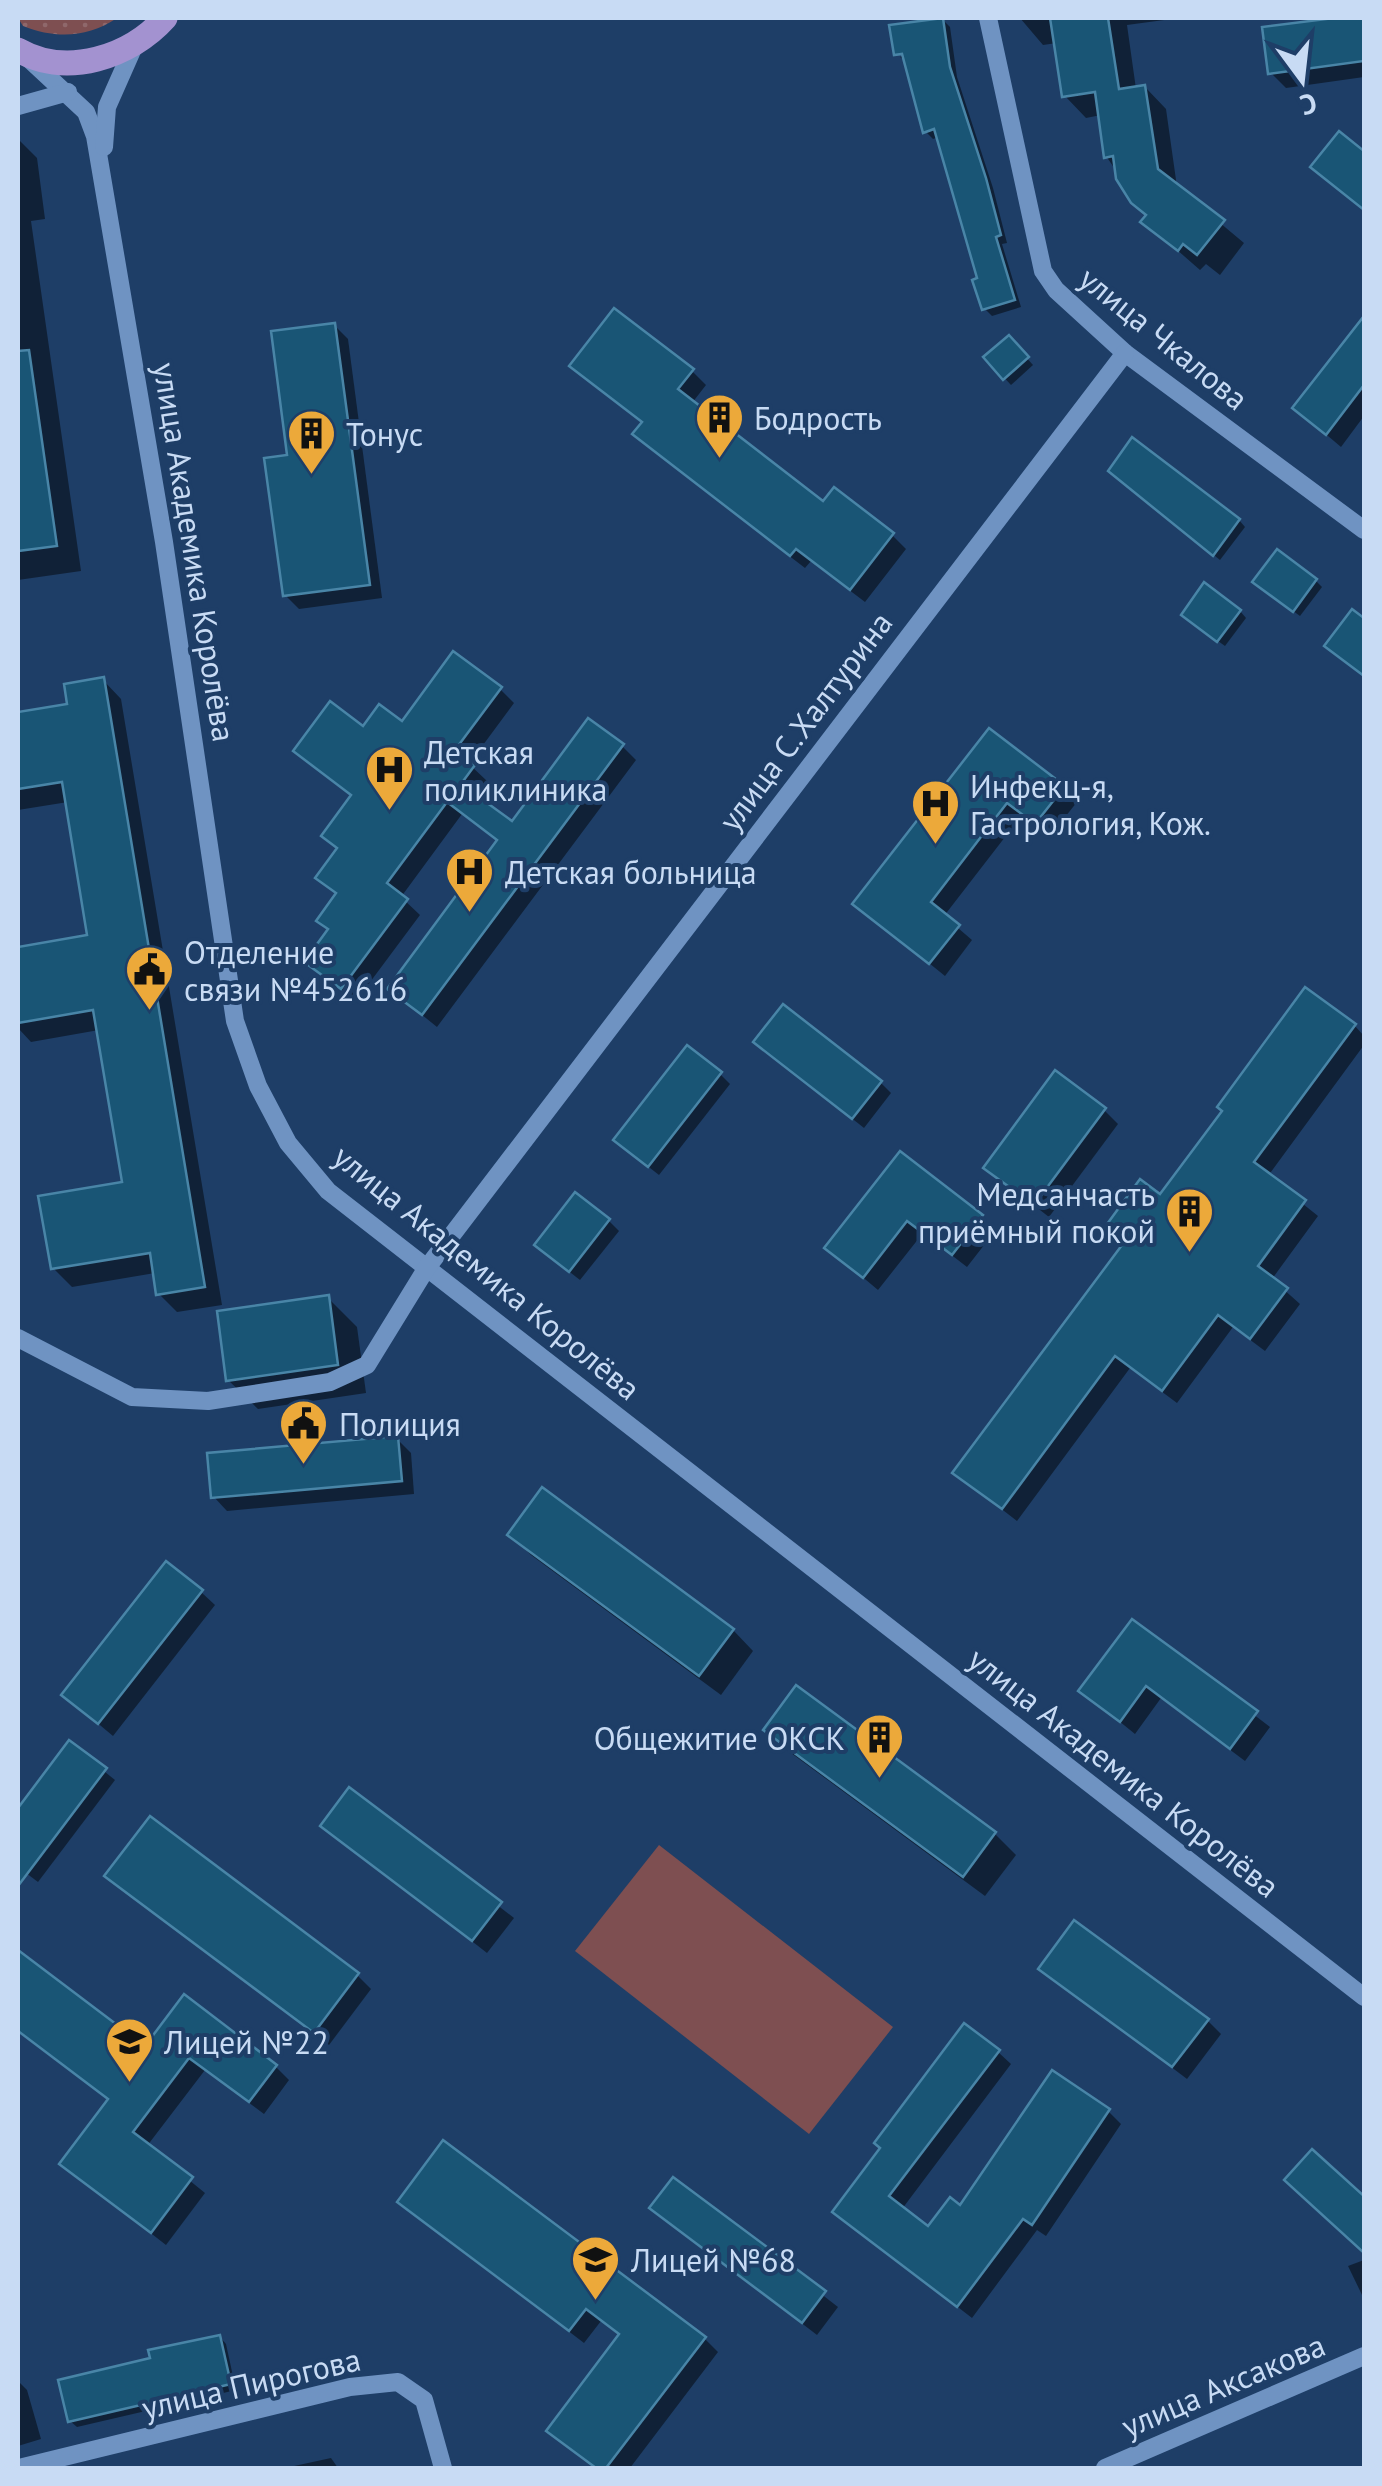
<svg xmlns="http://www.w3.org/2000/svg" width="1382" height="2486" viewBox="0 0 1382 2486" font-family="'PT Sans',sans-serif">
<style>
.grass{fill:url(#grass-dots)}
.garden{fill:#7e4f51}
.shadow{fill:#0007}
.building{fill:#195575;stroke:#4985a7;stroke-width:2.5}
.lines{fill:none;stroke-linecap:round;stroke-linejoin:round}
.minor{stroke:#6f93c2;stroke-width:18}
.major{stroke:#a392d0;stroke-width:25}
.labels{text-anchor:middle;dominant-baseline:central;stroke-width:8;stroke-linejoin:round;paint-order:stroke}
.street-label{font-size:32px;fill:#c8dbf4;stroke:#1e3e67}
.poi-label{font-size:32px;fill:#c8dbf4;stroke:#1e3e67;text-anchor:start}
</style>
<defs>
<pattern id="grass-dots" width="8" height="8" patternUnits="userSpaceOnUse" patternTransform="scale(2.5)"><rect width="8" height="8" fill="#7e4f51"/><path d="M2 2h.1M6 6h.1" fill="none" stroke="#8f686b" stroke-width="1.8" stroke-linecap="round"/></pattern>
</defs>
<rect width="100%" height="100%" fill="#1e3e67"/>
<path class="grass" d="M18,18H117C87,38 56,39 23,26Z"/>
<polygon class="garden" points="659,1845 893,2027 809,2134 575,1951"/>
<g class="shadow">
<polygon points="1020,18 1179,18 1127,25 1136,89 1145,87 1166,109 1177,187 1244,243 1220,275 1206,264 1200,270 1144,221 1148,217 1106,156 1101,115 1086,118 1065,96 1057,43 1043,45"/>
<polygon points="1364,18 1364,77 1286,88 1271,73 1265,30"/>
<polygon points="942,19 950,27 957,77 993,188 1007,243 1002,244 1021,307 992,316 984,308 975,281 980,280 939,137 933,139 925,131 906,61 900,57 914,51 896,54 892,27"/>
<polygon points="18,139 37,158 45,219 31,221 81,571 18,580"/>
<polygon points="1364,320 1364,416 1341,447 1295,408"/>
<polygon points="334,325 348,339 382,598 299,609 285,595"/>
<polygon points="1009,338 1033,365 1011,385 986,358"/>
<polygon points="572,366 692,371 706,385 692,403 824,504 892,535 906,549 865,602 811,561 805,568 649,448 635,434 643,424"/>
<polygon points="1117,477 1239,520 1245,527 1220,560"/>
<polygon points="1316,581 1322,587 1300,616 1262,588"/>
<polygon points="1240,611 1246,618 1225,646 1190,621"/>
<polygon points="103,680 121,699 222,1305 177,1312 159,1294 155,1273 72,1287 53,1268 125,1184 99,1030 31,1042 18,1028 18,950 90,937 68,802 18,810 18,715 70,706"/>
<polygon points="500,689 514,703 469,764 487,781 475,797 512,825 622,746 636,760 437,1027 390,989 499,842 462,814 401,897 420,915 356,1001 307,962 330,931 320,921 338,896 319,878 339,850 324,836 353,797 296,751 364,729 402,724"/>
<polygon points="990,731 1077,802 1050,836 1022,815 944,916 972,940 945,976 856,904"/>
<polygon points="1306,990 1355,1026 1364,1036 1364,1045 1268,1176 1318,1216 1272,1279 1300,1304 1265,1351 1233,1327 1177,1403 1130,1368 1017,1521 955,1473 1124,1247 1106,1230 1161,1197"/>
<polygon points="756,1042 881,1083 891,1093 864,1128"/>
<polygon points="720,1074 730,1084 659,1175 627,1150"/>
<polygon points="1104,1110 1118,1124 1049,1217 986,1168"/>
<polygon points="900,1154 995,1231 967,1267 923,1233 878,1290 828,1248"/>
<polygon points="609,1221 619,1231 580,1280 548,1255"/>
<polygon points="328,1298 357,1327 366,1393 258,1409 228,1380"/>
<polygon points="397,1439 411,1453 414,1494 227,1511 213,1496"/>
<polygon points="510,1534 733,1630 753,1651 721,1695 531,1555"/>
<polygon points="201,1592 215,1605 113,1736 64,1695"/>
<polygon points="1133,1622 1270,1727 1245,1761 1161,1698 1135,1734 1082,1691"/>
<polygon points="797,1688 995,1834 1016,1855 985,1896 787,1750 766,1730"/>
<polygon points="69,1743 115,1780 38,1882 18,1867 18,1812"/>
<polygon points="350,1790 514,1918 487,1953 323,1825"/>
<polygon points="107,1875 357,1975 371,1989 329,2045"/>
<polygon points="18,1953 145,2050 275,2066 289,2080 264,2114 205,2070 147,2146 205,2193 166,2245 62,2164 109,2100 18,2032"/>
<polygon points="1042,1969 1207,2020 1221,2034 1187,2079"/>
<polygon points="998,2052 1011,2064 902,2209 929,2229 1108,2111 1121,2124 1046,2236 1037,2230 972,2318 835,2212"/>
<polygon points="674,2180 838,2307 817,2335 652,2208"/>
<polygon points="400,2202 704,2338 718,2352 630,2468 596,2468 549,2430 621,2336 601,2321 584,2343"/>
<polygon points="1364,2260 1364,2297 1363,2297 1348,2266"/>
<polygon points="220,2337 226,2344 236,2390 77,2427 70,2421 153,2360"/>
<polygon points="20,2383 27,2390 41,2439 18,2446"/>
<polygon points="331,2458 338,2468 285,2468"/>
</g>
<g class="building">
<polygon points="943,18 950,67 986,178 1001,235 996,237 1015,300 982,310 972,280 977,278 934,129 923,133 902,54 894,55 889,25"/>
<polygon points="1050,18 1108,18 1119,89 1145,85 1158,169 1225,220 1197,255 1183,244 1178,251 1140,222 1146,215 1131,203 1116,179 1113,156 1104,158 1095,92 1062,97"/>
<polygon points="1334,18 1364,18 1364,61 1268,74 1262,27"/>
<polygon points="1339,131 1364,151 1364,210 1310,167"/>
<polygon points="614,308 694,369 678,389 823,501 834,487 894,533 850,590 796,549 790,556 632,434 642,422 569,366"/>
<polygon points="1364,316 1364,385 1326,435 1292,408"/>
<polygon points="335,323 370,585 283,596 264,458 287,455 271,331"/>
<polygon points="1009,335 1029,357 1003,380 983,357"/>
<polygon points="29,350 57,546 18,551 18,351"/>
<polygon points="1132,437 1240,519 1213,556 1108,471"/>
<polygon points="1277,549 1317,579 1293,612 1252,582"/>
<polygon points="1204,582 1241,610 1217,642 1181,615"/>
<polygon points="1352,609 1364,618 1364,676 1324,646"/>
<polygon points="453,651 502,687 455,750 475,765 461,784 512,821 588,718 624,744 422,1015 387,989 497,840 447,802 387,883 408,899 341,989 304,962 328,929 316,921 336,893 315,878 337,848 321,836 351,795 293,751 330,701 363,726 379,704 402,721"/>
<polygon points="104,677 205,1287 156,1295 150,1253 51,1269 38,1196 122,1182 93,1010 18,1023 18,947 87,935 62,782 18,789 18,712 67,704 64,684"/>
<polygon points="989,728 1065,786 1035,824 1007,803 931,902 960,925 929,964 852,904"/>
<polygon points="1305,987 1356,1024 1254,1162 1306,1200 1258,1266 1288,1288 1250,1339 1218,1315 1162,1391 1115,1356 1002,1509 952,1473 1122,1245 1102,1231 1140,1179 1160,1194 1222,1111 1217,1107"/>
<polygon points="783,1004 882,1081 852,1119 753,1042"/>
<polygon points="687,1045 722,1072 648,1167 613,1140"/>
<polygon points="1055,1070 1106,1108 1034,1205 983,1168"/>
<polygon points="900,1151 983,1215 952,1255 907,1221 863,1278 824,1248"/>
<polygon points="575,1192 610,1219 569,1272 534,1245"/>
<polygon points="329,1295 338,1365 226,1381 217,1311"/>
<polygon points="398,1436 402,1481 211,1498 207,1453"/>
<polygon points="542,1487 734,1629 699,1676 507,1535"/>
<polygon points="166,1561 203,1590 98,1724 61,1695"/>
<polygon points="1132,1619 1258,1711 1230,1749 1146,1686 1120,1722 1078,1691"/>
<polygon points="796,1685 996,1832 963,1877 763,1730"/>
<polygon points="69,1740 107,1768 18,1886 18,1808"/>
<polygon points="349,1787 502,1902 472,1941 320,1826"/>
<polygon points="150,1816 359,1973 314,2033 104,1876"/>
<polygon points="1074,1920 1209,2019 1172,2067 1038,1969"/>
<polygon points="18,1950 145,2046 184,1994 277,2065 249,2102 189,2058 133,2132 193,2177 151,2233 59,2164 108,2099 18,2031"/>
<polygon points="964,2023 1000,2050 889,2196 928,2226 950,2197 960,2205 1052,2070 1110,2109 1032,2225 1023,2219 957,2307 832,2212 880,2148 874,2143"/>
<polygon points="443,2140 706,2337 606,2468 596,2468 546,2431 619,2334 586,2309 569,2331 397,2202"/>
<polygon points="1312,2149 1364,2196 1364,2253 1284,2180"/>
<polygon points="673,2177 826,2291 802,2323 649,2208"/>
<polygon points="220,2335 231,2384 68,2422 58,2380 150,2358 148,2350"/>
</g>
<g class="lines">
<g class="minor">
<polyline points="988,18 1043,271 1056,290 1125,353 1364,530"/>
<polyline points="29,59 86,112 95,136 164,542 235,1021 258,1086 288,1143 328,1191 1364,1997"/>
<polyline points="18,106 68,92"/>
<polyline points="104,147 107,107 134,46"/>
<polyline points="18,1338 132,1397 208,1401 330,1382 367,1365 426,1269 1125,353"/>
<polyline points="19,2468 350,2387 398,2382 424,2400 443,2468"/>
<polyline points="1105,2468 1364,2356"/>
</g>
<path class="major" d="M18,50C67,78 130,57 165,18"/>
</g>
<defs>
<symbol id="building-pin" viewBox="-11 -11 22 30"><path d="M0 17L-7.5 6A9.5 9.5 0 1 1 7.5 6Z" fill="#eca93a" stroke="#1e3e67"/><path d="M-4-6H4V6H1V3H-1V6H-4ZM-2.5-4.3h1.7v1.8h-1.7ZM.8-4.3h1.7v1.8H.8ZM-2.5-1h1.7V.8h-1.7ZM.8-1h1.7V.8H.8Z" fill="#111"/></symbol>
<symbol id="hospital-pin" viewBox="-11 -11 22 30"><path d="M0 17L-7.5 6A9.5 9.5 0 1 1 7.5 6Z" fill="#eca93a" stroke="#1e3e67"/><path d="M-5-5h3v3.5h4V-5h3V5h-3V1.5h-4V5h-3Z" fill="#111"/></symbol>
<symbol id="civic-pin" viewBox="-11 -11 22 30"><path d="M0 17L-7.5 6A9.5 9.5 0 1 1 7.5 6Z" fill="#eca93a" stroke="#1e3e67"/><path d="M-.6-6.5H3V-4.5H.6V-3L4-1V1h2V6H-6V1h2V-1L-.6-3ZM-1.2 2.5V6h2.4V2.5Z" fill="#111"/></symbol>
<symbol id="school-pin" viewBox="-11 -11 22 30"><path d="M0 17L-7.5 6A9.5 9.5 0 1 1 7.5 6Z" fill="#eca93a" stroke="#1e3e67"/><path d="M0-5L7-2L0 1L-7-2ZM-4 1L0 2.5L4 1V4Q0 6-4 4Z" fill="#111"/></symbol>
</defs>
<g fill-rule="evenodd">
<use href="#building-pin" x="692" y="390" width="55" height="75"/>
<use href="#building-pin" x="284" y="406" width="55" height="75"/>
<use href="#hospital-pin" x="362" y="742" width="55" height="75"/>
<use href="#hospital-pin" x="908" y="776" width="55" height="75"/>
<use href="#hospital-pin" x="442" y="844" width="55" height="75"/>
<use href="#civic-pin" x="122" y="942" width="55" height="75"/>
<use href="#building-pin" x="1162" y="1184" width="55" height="75"/>
<use href="#civic-pin" x="276" y="1396" width="55" height="75"/>
<use href="#building-pin" x="852" y="1710" width="55" height="75"/>
<use href="#school-pin" x="102" y="2014" width="55" height="75"/>
<use href="#school-pin" x="568" y="2232" width="55" height="75"/>
</g>
<g class="labels">
<g class="street-label">
<text transform="translate(1164 338) rotate(39)">улица Чкалова</text>
<text transform="translate(195 552) rotate(81)">улица Академика Королёва</text>
<text transform="translate(805 721) rotate(-53)">улица С.Халтурина</text>
<text transform="translate(487 1272) rotate(39)">улица Академика Королёва</text>
<text transform="translate(1124 1772) rotate(38)">улица Академика Королёва</text>
<text transform="translate(251 2383) rotate(-13)">улица Пирогова</text>
<text transform="translate(1223 2385) rotate(-23)">улица Аксакова</text>
</g>
<g class="poi-label">
<text x="754" y="418">Бодрость</text>
<text x="346" y="434">Тонус</text>
<text x="424" y="752">Детская<tspan x="424" dy="37">поликлиника</tspan></text>
<text x="970" y="786">Инфекц-я,<tspan x="970" dy="37">Гастрология, Кож.</tspan></text>
<text x="505" y="872">Детская больница</text>
<text x="184" y="952">Отделение<tspan x="184" dy="37">связи №452616</tspan></text>
<text x="1155" y="1194" text-anchor="end">Медсанчасть<tspan x="1155" dy="37">приёмный покой</tspan></text>
<text x="339" y="1424">Полиция</text>
<text x="845" y="1738" text-anchor="end">Общежитие ОКСК</text>
<text x="164" y="2042">Лицей №22</text>
<text x="631" y="2260">Лицей №68</text>
</g>
</g>
<rect width="1382" height="2486" fill="none" stroke="#c8dbf4" stroke-width="40"/>
<g transform="translate(1302 80) rotate(165)" stroke="#1e3e67" stroke-width="8" paint-order="stroke">
<path d="M0-8L18 38L0 25L-18 38Z" fill="#c8dbf4"/>
<text y="-15" font-size="28" font-weight="bold" text-anchor="middle" fill="#c8dbf4">С</text>
</g>
</svg>
